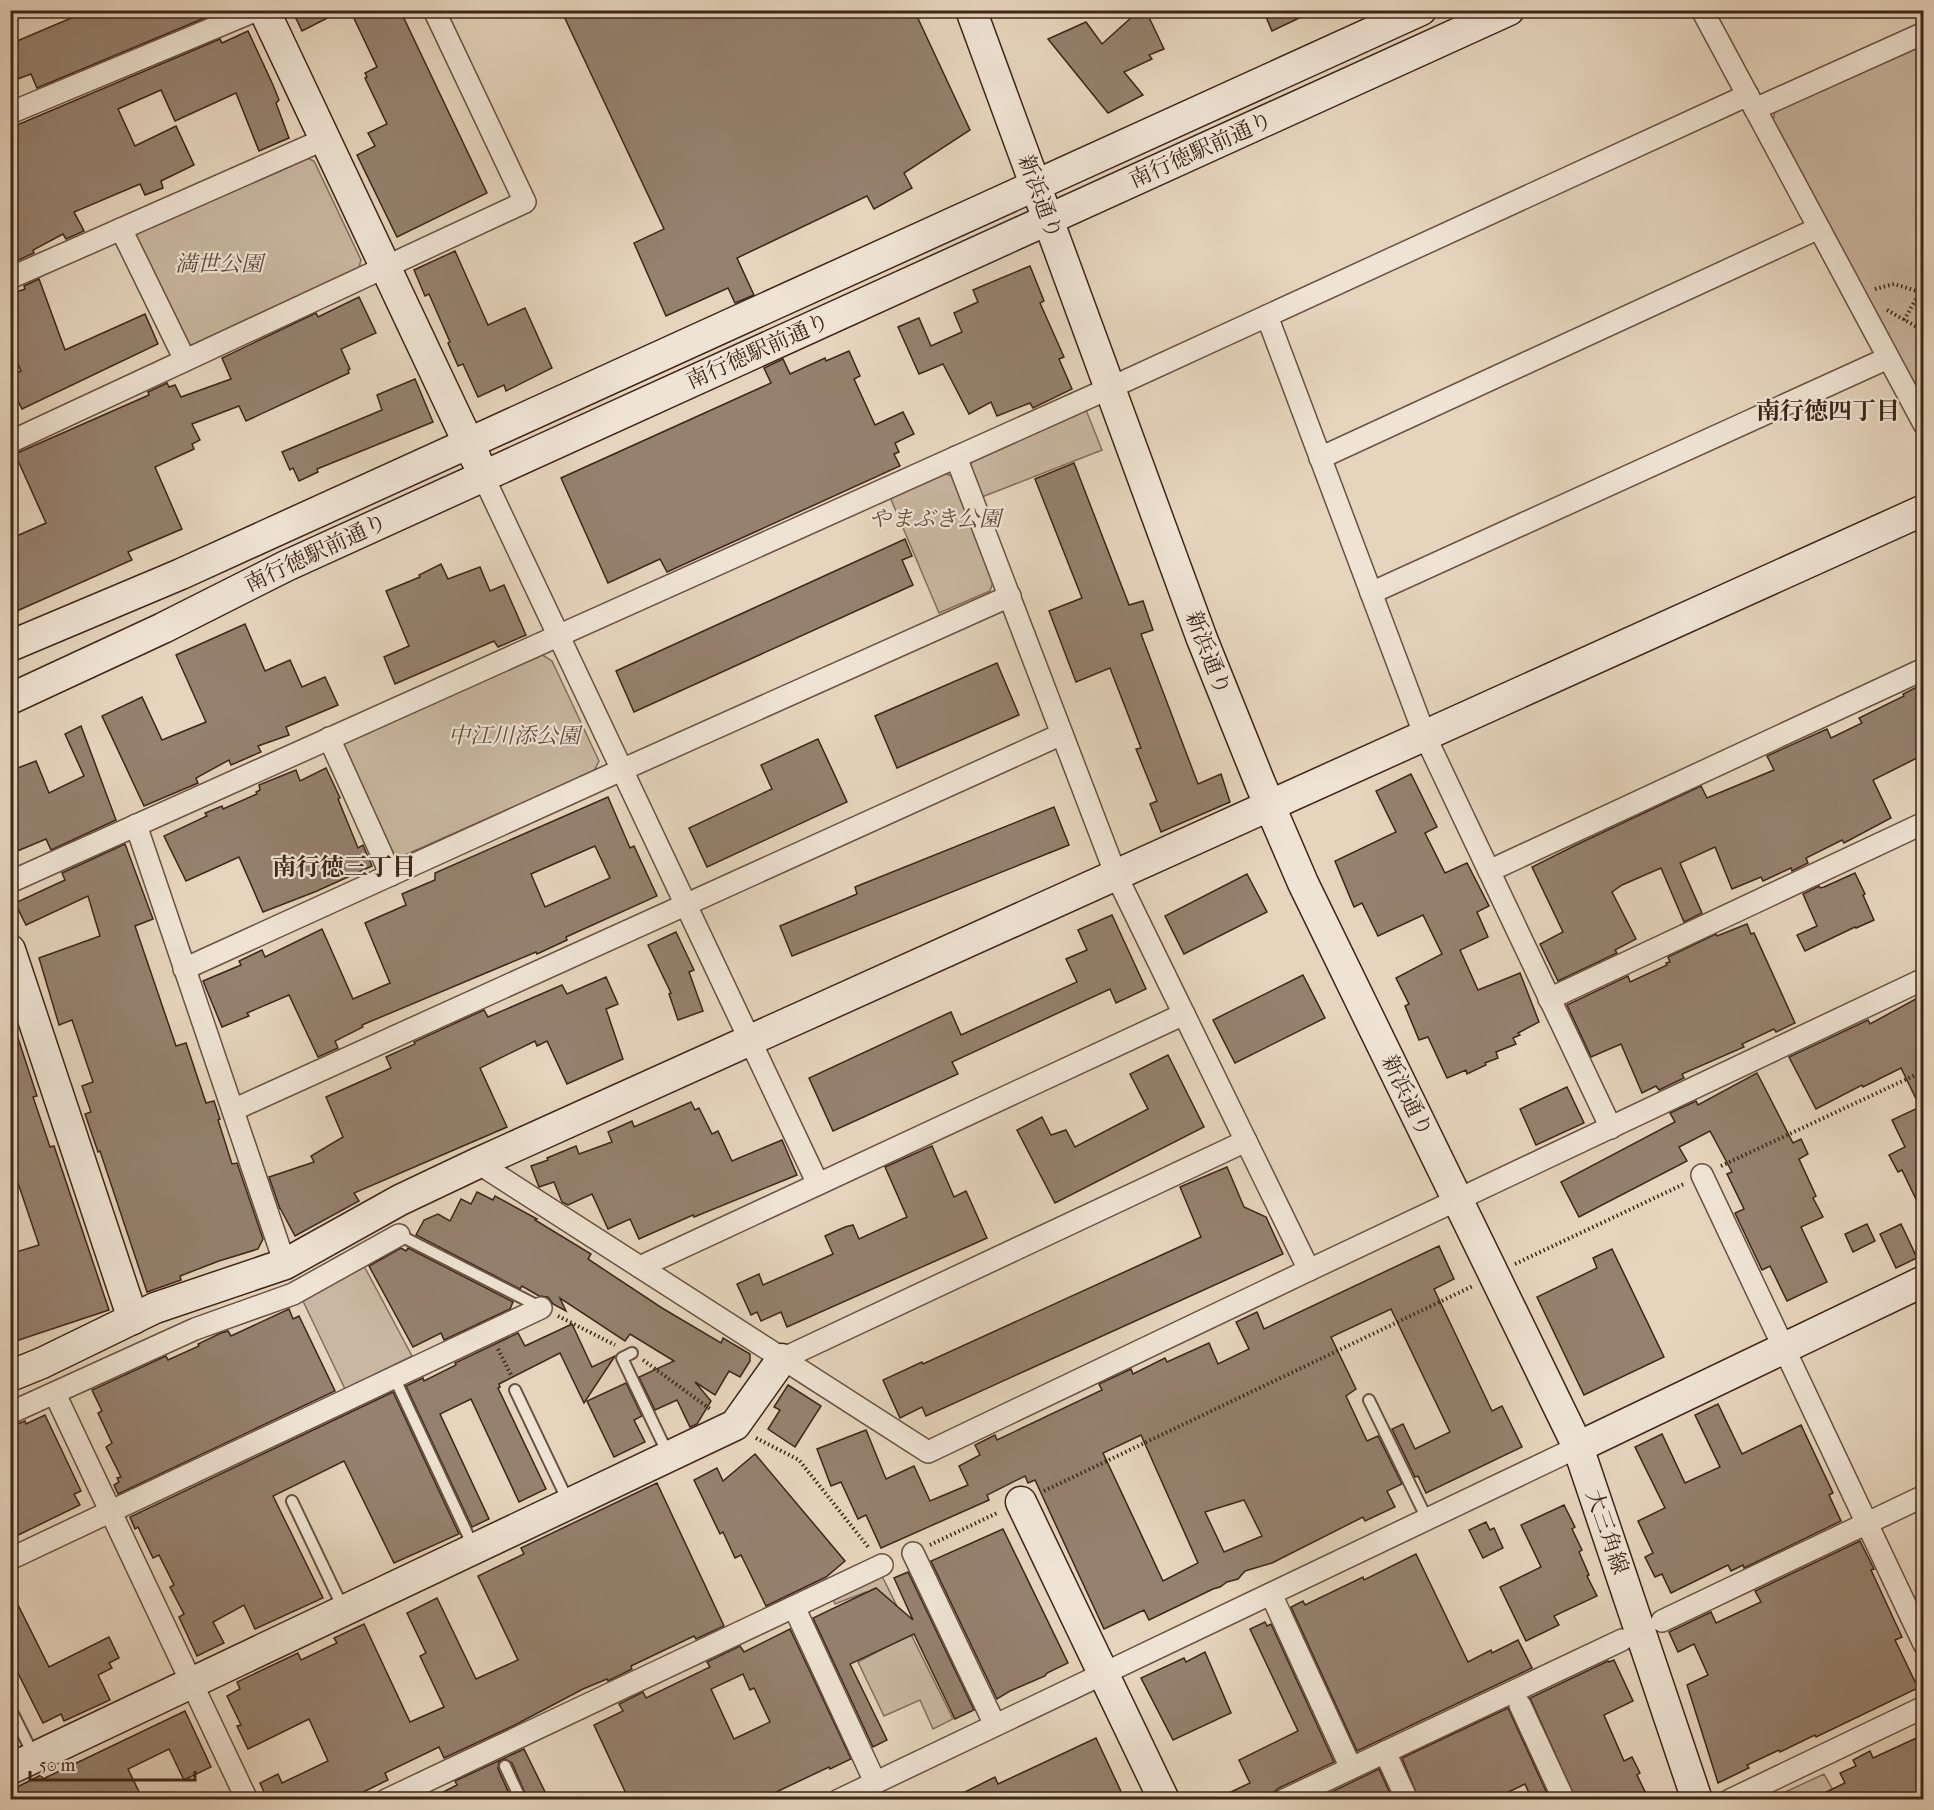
<svg xmlns="http://www.w3.org/2000/svg" width="1934" height="1810" viewBox="0 0 1934 1810" font-family="'IM FELL French Canon','Noto Serif JP',serif">
<style>
.green{fill:#c9b7a1;stroke:#836e5c;stroke-width:1.5}
.building{fill:#95816e;stroke:#3d2618;stroke-width:1.5;fill-rule:evenodd}
.lines{fill:none;stroke-linecap:round;stroke-linejoin:round}
.lane-casing{stroke:#675241;stroke-width:14}
.street-casing{stroke:#675241;stroke-width:24}
.secondary-casing{stroke:#3d2618;stroke-width:33}
.path{stroke:#3d2618;stroke-width:4;stroke-dasharray:1.5 3;stroke-linecap:butt}
.lane{stroke:#efe4d4;stroke-width:10}
.street{stroke:#efe4d4;stroke-width:21}
.secondary{stroke:#efe4d4;stroke-width:30}
.labels{text-anchor:middle;dominant-baseline:central;stroke-width:4.5;stroke-linejoin:round;paint-order:stroke}
.street-label{font-size:22px;fill:#3d2618;stroke:#efe4d4}
.park-label{font-size:22px;font-style:italic;fill:#604a3a;stroke:#efe4d4}
.neighbourhood-label{font-size:24px;font-weight:bold;fill:#3d2618;stroke:#efe4d4}
</style>
<rect width="100%" height="100%" fill="#e6d5bd"/>
<filter id="stains"><feTurbulence type="fractalNoise" baseFrequency=".00333" numOctaves="4"/><feColorMatrix values="0 0 0 0 .2 0 0 0 0 .09 0 0 0 0 .02 0 0 0 .5 -.17"/></filter>
<radialGradient id="worn" r=".72"><stop offset=".6" stop-color="#630" stop-opacity="0"/><stop offset="1" stop-color="#630" stop-opacity=".3"/></radialGradient>
<g class="green">
<polygon points="1923,44 1923,404 1773,121 1775,111"/>
<polygon points="305,157 314,161 361,260 358,271 192,348 184,345 132,239 136,230"/>
<polygon points="1086,410 1102,450 982,497 970,466 975,456"/>
<polygon points="944,473 954,477 993,582 990,591 939,613 890,497"/>
<polygon points="541,654 552,661 599,761 594,771 396,859 387,855 340,751 345,742"/>
<polygon points="363,1264 412,1356 345,1389 302,1299"/>
<polygon points="881,1574 953,1719 933,1729 920,1700 884,1716 858,1662 892,1644 866,1592 835,1604 833,1599"/>
<polygon points="1824,1774 1838,1799 1768,1800"/>
</g>
<g class="building">
<polygon points="90,10 204,10 207,17 37,88 31,74 10,82 10,44"/>
<polygon points="292,10 343,10 302,31"/>
<polygon points="350,10 400,10 487,193 397,237 357,155 375,146 368,133 387,124 365,78 367,77 365,73 377,67"/>
<polygon points="561,10 914,10 970,130 904,173 912,188 874,209 867,196 737,258 754,295 735,303 728,288 666,316 634,243 664,229"/>
<polygon points="1263,10 1316,10 1272,31"/>
<polygon points="1146,11 1164,49 1149,55 1152,59 1124,72 1143,95 1108,113 1048,39 1086,22 1102,44 1132,17"/>
<polygon points="248,31 273,85 279,100 276,103 289,138 259,151 236,93 175,121 161,90 118,109 135,146 176,126 194,165 161,181 163,188 145,195 140,184 74,212 84,231 66,239 63,234 33,250 34,253 14,262 10,254 10,128 220,39 222,43"/>
<polygon points="455,251 488,325 525,308 552,368 506,391 504,385 478,397 463,364 458,366 448,343 450,342 429,294 425,296 414,270"/>
<polygon points="1030,266 1044,301 1040,303 1064,357 1059,359 1072,389 1033,408 1030,403 997,416 991,402 969,414 943,364 919,374 898,327 919,318 931,346 962,332 954,313 978,302 973,290"/>
<polygon points="39,279 65,350 145,314 158,344 22,409 10,385 10,376 21,371 10,344 10,312 17,309 11,294 25,289 24,286"/>
<polygon points="359,297 376,333 341,349 350,369 348,370 349,373 246,421 239,406 192,424 200,440 192,444 194,449 155,467 182,529 128,552 132,560 10,614 10,539 46,523 15,454 149,395 148,392 167,383 169,387 175,385 181,397 231,379 222,358 316,313 318,317"/>
<polygon points="849,351 860,376 854,379 875,425 903,412 914,434 895,443 899,452 894,454 900,466 667,572 660,559 608,583 561,478 771,383 764,368 783,359 790,374 825,358 826,361"/>
<polygon points="415,379 433,422 317,469 318,472 299,481 293,468 290,470 282,452 382,410 377,395"/>
<polygon points="1074,463 1129,605 1143,601 1153,630 1141,634 1198,784 1221,774 1230,802 1161,832 1150,804 1157,801 1136,749 1141,748 1110,668 1076,682 1049,611 1082,598 1035,479"/>
<polygon points="905,539 912,556 902,560 913,585 634,712 616,671"/>
<polygon points="441,564 448,579 480,567 490,591 504,585 526,635 498,647 494,641 395,684 384,657 409,646 386,591 420,577 419,575"/>
<polygon points="245,624 265,671 290,660 302,687 325,677 338,705 286,727 289,735 258,746 261,752 231,765 229,760 196,778 198,783 144,806 102,716 142,697 162,740 206,722 176,655"/>
<polygon points="997,663 1019,715 897,768 875,716"/>
<polygon points="1923,684 1923,755 1873,780 1891,818 1844,843 1842,840 1806,858 1808,863 1792,871 1791,868 1763,881 1761,877 1732,889 1715,847 1680,863 1702,913 1684,922 1661,868 1622,885 1612,892 1636,939 1615,950 1617,953 1558,981 1540,944 1563,932 1532,867 1576,845 1701,786 1707,798 1774,770 1767,756 1827,729 1831,738 1862,723 1859,718 1904,696 1903,694"/>
<polygon points="81,726 116,820 51,850 46,839 10,854 10,771 36,761 49,793 84,776 65,734"/>
<polygon points="818,739 847,802 707,867 689,828 772,789 761,765"/>
<polygon points="326,768 340,798 338,799 358,848 363,845 372,866 317,891 263,912 239,857 186,881 164,836 207,816 205,813 222,806 223,809 257,794 256,792 260,790 259,785 296,770 300,781"/>
<polygon points="1411,774 1437,827 1425,833 1445,873 1467,863 1489,906 1477,912 1488,937 1460,950 1478,990 1520,973 1539,1022 1518,1033 1520,1035 1513,1038 1516,1044 1496,1052 1498,1058 1485,1063 1486,1065 1467,1074 1466,1070 1447,1078 1428,1037 1419,1040 1405,1006 1409,1004 1396,978 1442,954 1423,915 1378,936 1362,903 1354,907 1335,861 1396,832 1376,791"/>
<path d="M608,797L630,848L634,846L657,896L566,937L567,940L537,954L536,952L362,1025L363,1027L335,1041L338,1048L318,1057L289,995L247,1013L249,1016L222,1027L203,981L241,965L239,961L262,950L265,957L322,929L353,999L390,983L365,923L406,905L402,894L435,880V873ZM595,846L610,878L545,907L531,874Z"/>
<polygon points="1054,807 1069,845 792,956 780,926 857,894 855,887"/>
<polygon points="125,844 153,919 135,926 176,1046 186,1043 206,1103 214,1101 220,1119 218,1120 232,1164 237,1163 263,1239 258,1249 219,1261 180,1276 181,1280 147,1292 100,1151 98,1152 85,1114 91,1112 82,1086 93,1082 72,1020 59,1025 39,958 100,936 88,896 26,925 15,903 65,880 62,873"/>
<polygon points="1855,873 1865,894 1863,895 1874,920 1856,928 1855,927 1805,951 1797,935 1817,926 1803,894 1819,886 1820,888 1824,887"/>
<polygon points="1247,874 1267,912 1184,954 1165,916"/>
<polygon points="1112,915 1146,989 1116,1003 1110,989 952,1062 958,1074 833,1131 809,1078 951,1012 961,1035 1077,982 1066,959 1087,950 1078,930"/>
<polygon points="1747,924 1751,934 1754,933 1795,1023 1776,1032 1774,1029 1742,1044 1744,1047 1682,1074 1684,1078 1659,1090 1656,1086 1642,1093 1621,1044 1591,1057 1567,1005 1628,976 1630,982 1667,965 1666,963 1670,962 1668,957 1716,934 1717,936"/>
<polygon points="676,932 694,970 689,972 703,1011 678,1020 669,994 671,993 648,945"/>
<polygon points="1303,975 1325,1018 1235,1063 1213,1020"/>
<polygon points="606,977 618,1004 606,1009 623,1059 567,1084 547,1041 537,1046 535,1041 480,1068 507,1127 354,1193 359,1201 295,1236 280,1208 280,1209 269,1177 314,1162 311,1156 343,1137 326,1097 391,1068 386,1057 415,1044 414,1042 484,1010 488,1017 562,985 567,994"/>
<polygon points="1923,995 1923,1214 1902,1170 1898,1172 1889,1155 1905,1147 1892,1120 1920,1107 1901,1068 1863,1087 1862,1085 1816,1109 1789,1057 1868,1020 1870,1024"/>
<polygon points="10,1026 14,1026 37,1096 33,1097 50,1147 54,1146 109,1310 10,1343 10,1254 39,1245 17,1180 10,1182"/>
<polygon points="1168,1055 1204,1127 1055,1203 1017,1130 1042,1117 1051,1135 1066,1130 1075,1147 1148,1109 1130,1074"/>
<polygon points="1757,1073 1793,1143 1801,1139 1808,1154 1799,1159 1816,1196 1813,1198 1823,1217 1801,1227 1827,1282 1787,1301 1770,1266 1762,1270 1735,1213 1744,1209 1727,1174 1732,1172 1710,1131 1679,1147 1687,1161 1579,1217 1561,1182 1675,1122 1670,1113 1696,1101 1698,1105"/>
<polygon points="1567,1087 1584,1123 1536,1145 1520,1109"/>
<polygon points="691,1102 695,1110 699,1108 712,1134 718,1131 732,1161 782,1140 797,1175 694,1217 693,1215 639,1239 630,1219 608,1229 592,1194 568,1205 562,1202 554,1182 539,1187 531,1166 548,1160 547,1158 576,1146 579,1154 612,1142 608,1132 632,1121 634,1127"/>
<polygon points="932,1146 954,1197 966,1191 987,1238 787,1327 781,1312 761,1321 757,1312 751,1315 737,1284 759,1274 763,1285 833,1254 825,1236 845,1227 853,1225 859,1239 907,1217 885,1167"/>
<polygon points="1227,1167 1244,1207 1266,1217 1283,1254 926,1416 922,1407 900,1418 883,1380 922,1362 923,1364 1201,1237 1180,1187"/>
<polygon points="477,1192 493,1200 495,1196 537,1219 535,1220 591,1254 588,1259 662,1308 721,1343 723,1338 750,1354 750,1361 740,1377 729,1371 715,1395 695,1382 711,1401 697,1424 690,1427 677,1400 655,1410 639,1377 674,1361 630,1334 625,1341 560,1298 566,1311 553,1304 548,1297 539,1296 522,1286 520,1289 416,1235 424,1220 438,1214 450,1221 461,1199 471,1204"/>
<polygon points="1867,1224 1875,1241 1853,1252 1845,1234"/>
<polygon points="1901,1224 1917,1258 1896,1268 1880,1234"/>
<path d="M1439,1246L1454,1279L1434,1289L1492,1411L1502,1406L1522,1447L1426,1493L1418,1476L1415,1477L1392,1429L1403,1424L1415,1449L1450,1432L1391,1309L1331,1337L1356,1389L1346,1396L1367,1441L1378,1436L1402,1484L1387,1491L1395,1507L1365,1521L1363,1517L1272,1563L1245,1571L1238,1579L1227,1582L1220,1587L1213,1589L1149,1620L1144,1610L1104,1629L1035,1480L1028,1483L1025,1476L987,1495L989,1500L881,1548L866,1515L858,1519L841,1482L831,1486L817,1449L866,1430L886,1479L914,1466L930,1501L968,1485L959,1466L980,1455L975,1445L995,1435L997,1440L1102,1390L1099,1384L1131,1369L1133,1374L1165,1358L1167,1362L1209,1343L1218,1364L1249,1349L1236,1322L1257,1312L1264,1329ZM1141,1435L1198,1563L1163,1581L1103,1453ZM1244,1500L1262,1536L1224,1552L1205,1512Z"/>
<polygon points="401,1248 406,1251 408,1248 513,1302 510,1309 444,1340 441,1333 413,1347 369,1266"/>
<polygon points="1612,1249 1664,1357 1584,1395 1537,1297 1597,1268 1593,1258"/>
<polygon points="289,1309 293,1319 299,1316 335,1391 118,1494 114,1485 119,1482 117,1478 121,1477 106,1447 112,1443 98,1413 102,1411 92,1390 166,1356 168,1360 199,1346 198,1344 221,1333 228,1331 231,1336"/>
<polygon points="572,1324 592,1367 615,1356 584,1403 560,1353 499,1384 500,1387 498,1388 546,1489 519,1502 471,1399 440,1414 489,1519 472,1527 406,1386 423,1378 424,1381 456,1365 455,1363 518,1333 525,1346"/>
<polygon points="626,1383 642,1416 634,1420 645,1442 614,1457 587,1401"/>
<polygon points="788,1385 821,1406 795,1447 768,1429 780,1410 774,1407"/>
<polygon points="393,1392 459,1534 394,1563 344,1461 273,1496 323,1598 255,1629 244,1605 213,1622 224,1643 197,1656 179,1617 184,1614 170,1587 174,1585 159,1555 153,1558 138,1527 135,1529 130,1517"/>
<polygon points="1718,1404 1742,1454 1801,1425 1833,1493 1829,1495 1841,1521 1744,1568 1743,1565 1731,1571 1728,1565 1671,1593 1662,1574 1655,1577 1645,1557 1653,1553 1638,1521 1665,1508 1635,1447 1662,1434 1685,1483 1720,1467 1695,1415"/>
<polygon points="45,1415 81,1491 74,1494 80,1505 10,1539 10,1427 25,1421 26,1424"/>
<polygon points="755,1454 845,1561 826,1577 766,1606 741,1555 735,1558 723,1532 720,1534 694,1480 717,1468 723,1481"/>
<polygon points="657,1483 724,1626 696,1639 694,1636 631,1666 632,1669 608,1681 607,1679 583,1689 513,1726 444,1758 439,1747 385,1773 388,1780 347,1800 260,1800 258,1794 264,1792 260,1783 278,1774 282,1783 328,1761 309,1719 248,1749 237,1726 241,1725 227,1696 240,1689 237,1682 298,1653 301,1660 337,1643 334,1638 364,1624 410,1722 444,1707 420,1656 426,1653 407,1613 437,1598 476,1679 518,1660 478,1576 524,1554 521,1548"/>
<polygon points="1564,1505 1575,1527 1572,1529 1582,1550 1579,1552 1589,1575 1587,1576 1597,1596 1554,1616 1559,1625 1526,1641 1500,1587 1541,1567 1521,1525"/>
<polygon points="1486,1522 1490,1530 1494,1528 1503,1548 1483,1558 1469,1530"/>
<polygon points="1003,1529 1068,1663 1047,1673 1045,1676 1010,1691 997,1699 931,1561"/>
<polygon points="1860,1541 1874,1569 1871,1570 1902,1637 1895,1640 1918,1688 1816,1737 1815,1735 1780,1752 1779,1750 1747,1765 1749,1768 1718,1783 1687,1685 1708,1675 1694,1644 1678,1652 1669,1632 1711,1612 1716,1623 1761,1602 1755,1591"/>
<polygon points="1416,1554 1468,1662 1491,1650 1492,1653 1518,1640 1532,1668 1357,1751 1291,1607 1303,1601 1305,1605 1363,1577 1364,1580"/>
<polygon points="908,1572 974,1710 955,1719 914,1634 850,1664 887,1740 873,1747 813,1618 876,1588 913,1620 894,1578"/>
<polygon points="10,1589 49,1667 109,1637 119,1658 109,1663 112,1668 98,1675 110,1700 64,1721 61,1714 43,1723 10,1657"/>
<polygon points="1265,1622 1267,1626 1271,1624 1334,1762 1279,1788 1273,1793 1271,1800 1214,1800 1250,1783 1239,1760 1298,1731 1250,1629"/>
<path d="M790,1629L851,1759L830,1769L829,1767L772,1794L774,1800H629L594,1725L623,1711L619,1704L643,1692L646,1698L710,1667L707,1662L740,1646L744,1652ZM743,1674L750,1690L754,1688L770,1722L734,1739L711,1689Z"/>
<polygon points="1205,1652 1231,1713 1173,1740 1141,1678 1184,1658 1186,1662"/>
<polygon points="1614,1660 1633,1701 1604,1715 1624,1761 1632,1757 1640,1773 1637,1775 1649,1800 1576,1800 1530,1698 1608,1661 1609,1662"/>
<polygon points="1508,1708 1550,1800 1532,1800 1525,1784 1492,1800 1419,1800 1402,1758"/>
<polygon points="185,1711 211,1767 184,1780 169,1749 128,1769 143,1800 10,1800 10,1791 23,1784 41,1775 43,1779"/>
<polygon points="1923,1735 1923,1800 1810,1800 1845,1783 1840,1773 1856,1766 1853,1760 1870,1751 1873,1758"/>
<polygon points="1096,1738 1125,1800 949,1800 995,1777 998,1784"/>
<polygon points="524,1749 549,1800 528,1800 512,1763 505,1759 499,1761 498,1769 512,1800 428,1800 457,1785 455,1781"/>
<polygon points="1379,1769 1393,1800 1315,1800"/>
</g>
<g class="lines">
<defs>
<g id="lane">
<polyline points="399,1235 540,1307"/>
<polyline points="632,1353 622,1358 668,1454"/>
<polyline points="394,1377 473,1546"/>
<polyline points="515,1390 568,1501"/>
<polyline points="1369,1400 1427,1519"/>
<polyline points="292,1501 344,1610"/>
<polyline points="10,1708 34,1756"/>
<polyline points="505,1766 521,1800"/>
</g>
<g id="street">
<polyline points="1702,10 1924,424"/>
<polyline points="1755,109 1924,33"/>
<polyline points="10,113 257,10"/>
<polyline points="121,229 185,360"/>
<polyline points="10,278 325,139"/>
<polyline points="1267,316 1425,736 1611,1128"/>
<polyline points="10,442 525,202 434,10"/>
<polyline points="956,457 1116,875 1309,1270"/>
<polyline points="1320,458 1819,228"/>
<polyline points="483,476 818,1184"/>
<polyline points="1371,593 1888,358"/>
<polyline points="329,738 391,875"/>
<polyline points="136,825 285,1264"/>
<polyline points="1489,871 1924,669"/>
<polyline points="10,882 1110,388 1748,95"/>
<polyline points="184,969 606,777 1010,596"/>
<polyline points="1549,999 1924,823"/>
<polyline points="233,1110 1062,734"/>
<polyline points="478,1163 928,1452 1309,1270 1924,979"/>
<polyline points="1702,1175 1924,1644"/>
<polyline points="640,1267 1184,1014"/>
<polyline points="782,1359 1246,1141"/>
<polyline points="55,1394 247,1800"/>
<polyline points="10,1413 195,1329 293,1294 399,1235"/>
<polyline points="913,1553 995,1725"/>
<polyline points="10,1559 541,1308"/>
<polyline points="1271,1594 1351,1768"/>
<polyline points="794,1607 875,1782"/>
<polyline points="1662,1621 1924,1496"/>
<polyline points="1520,1705 1564,1800"/>
<polyline points="1385,1752 1407,1800"/>
<polyline points="386,1800 882,1565"/>
<polyline points="839,1800 1578,1447"/>
<polyline points="1284,1800 1622,1640"/>
<polyline points="1730,1800 1924,1707"/>
</g>
<g id="secondary">
<polyline points="264,10 476,459"/>
<polyline points="971,10 1202,639 1260,783 1303,883 1578,1447 1697,1800"/>
<polyline points="10,646 181,574 1421,10"/>
<polyline points="10,699 163,628 286,566 1509,10"/>
<polyline points="10,950 133,1319"/>
<polyline points="10,1376 42,1363 155,1308 285,1264 400,1200 478,1163 1924,510"/>
<polyline points="1578,1447 1924,1281"/>
<polyline points="1021,1502 1164,1800"/>
<polyline points="10,1769 735,1425 782,1359"/>
</g>
</defs>
<use href="#lane" class="lane-casing"/>
<use href="#street" class="street-casing"/>
<use href="#secondary" class="secondary-casing"/>
<g class="path">
<polyline points="1875,289 1894,284 1920,292"/>
<polyline points="1887,310 1924,331"/>
<polyline points="1904,320 1920,292 1924,290"/>
<polyline points="1721,1166 1924,1071"/>
<polyline points="1515,1264 1684,1184"/>
<polyline points="558,1316 615,1345"/>
<polyline points="498,1349 512,1377"/>
<polyline points="643,1360 710,1409"/>
<polyline points="756,1438 799,1460 869,1548"/>
<polyline points="1044,1491 1473,1286"/>
<polyline points="930,1545 999,1512"/>
</g>
<use href="#lane" class="lane"/>
<use href="#street" class="street"/>
<use href="#secondary" class="secondary"/>
</g>
<g class="labels">
<g class="street-label">
<text transform="translate(1201 150) rotate(-24)">南行徳駅前通り</text>
<text transform="translate(1040 197) rotate(70)">新浜通り</text>
<text transform="translate(758 351) rotate(-24)">南行徳駅前通り</text>
<text transform="translate(316 553) rotate(-25)">南行徳駅前通り</text>
<text transform="translate(1208 653) rotate(69)">新浜通り</text>
<text transform="translate(1407 1096) rotate(64)">新浜通り</text>
<text transform="translate(1607 1532) rotate(71)">大三角線</text>
</g>
<g class="park-label">
<text x="219" y="264">満世公園</text>
<text x="935" y="519">やまぶき公園</text>
<text x="514" y="736">中江川添公園</text>
</g>
<g class="neighbourhood-label">
<text x="1828" y="411">南行徳四丁目</text>
<text x="344" y="867">南行徳三丁目</text>
</g>
</g>
<rect width="1934" height="1810" fill="none" stroke="#e6d5bd" stroke-width="36"/>
<rect x="12" y="12" width="1910" height="1786" fill="none" stroke="#3d2618" stroke-width="3"/>
<rect x="18" y="18" width="1898" height="1774" fill="none" stroke="#3d2618" stroke-width="1.5"/>
<path d="M30 1771v9h165v-9" fill="none" stroke="#3d2618" stroke-width="3"/>
<text x="39" y="1771" font-size="18" fill="#3d2618" stroke="#efe4d4" stroke-width="4.5" paint-order="stroke">50 m</text>
<rect width="100%" height="100%" filter="url(#stains)"/>
<rect width="100%" height="100%" fill="url(#worn)"/>
</svg>
